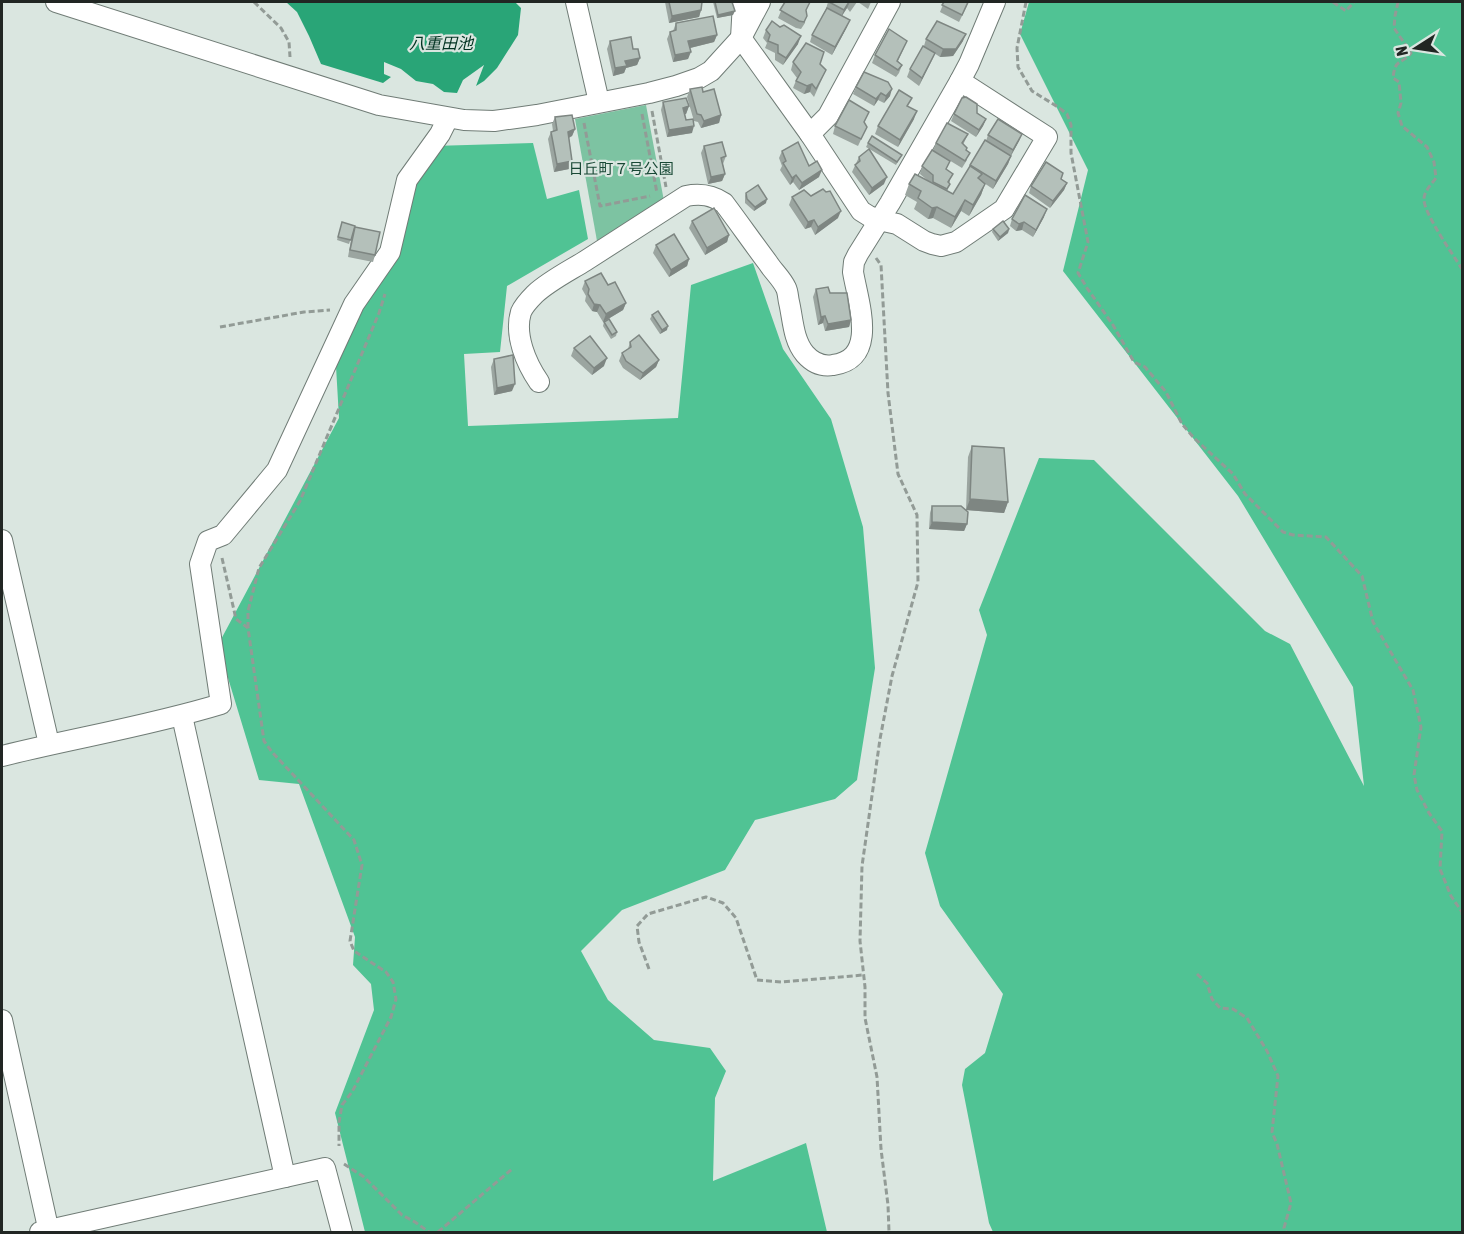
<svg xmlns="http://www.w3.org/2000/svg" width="1464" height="1234" viewBox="0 0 1464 1234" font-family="'Asap Condensed','Noto Sans JP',sans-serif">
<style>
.green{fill:#7dc3a2}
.forest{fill:#50c394}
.water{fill:#29a577}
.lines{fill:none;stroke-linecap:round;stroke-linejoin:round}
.minor-casing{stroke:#707c76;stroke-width:22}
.path{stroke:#929b96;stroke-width:3;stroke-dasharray:6 3;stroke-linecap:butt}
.minor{stroke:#fff;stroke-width:20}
.wall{fill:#9ba5a0}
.shaded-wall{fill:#7e8682}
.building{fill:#b4c0ba;stroke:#7e8682;stroke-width:1.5}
.labels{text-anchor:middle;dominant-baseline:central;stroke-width:4.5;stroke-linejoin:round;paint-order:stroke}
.park-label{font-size:15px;fill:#184835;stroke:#dae6e0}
.water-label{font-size:16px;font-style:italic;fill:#003321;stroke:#dae6e0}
</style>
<rect width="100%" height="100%" fill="#dae6e0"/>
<polygon class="green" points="646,105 664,201 597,241 575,119"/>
<g class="forest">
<polygon points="1029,2 1462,2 1462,1232 993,1232 989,1223 962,1085 965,1069 985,1053 1003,994 940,906 925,853 987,635 979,610 1039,458 1094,460 1265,631 1290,644 1364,786 1353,687 1238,496 1063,271 1088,170 1020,34"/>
<polygon points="533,143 547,199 579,190 588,239 507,286 500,352 464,354 468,426 678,418 691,285 753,263 783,349 831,419 863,527 875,668 857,780 835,799 755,820 725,870 622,910 581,951 608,1000 654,1040 710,1048 726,1071 715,1098 713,1181 806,1143 827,1232 365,1232 335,1113 374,1010 371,984 353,965 355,937 299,784 259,780 218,645 339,418 335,349 433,146"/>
</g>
<polygon class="water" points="286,2 515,2 521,8 518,35 497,68 484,81 476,86 484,65 463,80 457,93 444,92 433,84 416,81 401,69 384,62 384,74 391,77 383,83 321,64 309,36 297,12"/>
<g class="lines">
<defs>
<g id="minor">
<polyline points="56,2 379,105 464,120 494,121 537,115 649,93 676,86 699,78 711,71 741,38 760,2"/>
<polyline points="576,2 599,102"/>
<polyline points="743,2 741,38 810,134 861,211 869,216 879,220 897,224 924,241 932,244 941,246 956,242 1004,209 1047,137 960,81"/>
<polyline points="810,134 828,116 890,2"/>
<path d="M539,382C526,363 514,335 521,312C524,305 530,299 535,294C549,281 569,271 585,261C619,239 652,218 686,196C701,193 712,195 724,203C739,223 753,243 768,263C773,271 782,279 786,288C788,292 788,298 789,302C793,319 793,340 805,354C812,362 821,367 833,365C879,359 858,302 853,272L854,262L858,254L890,203L960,81L969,64L995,2"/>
<polyline points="2,540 49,744"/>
<polyline points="182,716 285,1177"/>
<path d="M2,756C74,738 149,726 221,704L200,564L208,541L223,535L277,470L354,304L390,252L407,180L440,134L448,118"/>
<polyline points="2,1020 49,1232"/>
<polyline points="40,1232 325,1168 342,1232"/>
</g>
</defs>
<use href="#minor" class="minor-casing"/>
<g class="path">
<polyline points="254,2 281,28 289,42 290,57"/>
<polyline points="1026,2 1017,48 1018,67 1032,91 1058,107 1067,114 1071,125 1071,153 1088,242 1078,273 1087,288 1113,325 1134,362 1145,367 1166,392 1182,424 1194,438 1233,474 1245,494 1283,532 1293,535 1326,537 1362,576 1373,622 1413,690 1421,727 1414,775 1417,790 1429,813 1442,831 1440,869 1451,896 1462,912 1462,919"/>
<polyline points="1333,2 1346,11 1354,2"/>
<path d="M1398,2L1395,16L1394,28L1411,53C1401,65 1395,58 1393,78L1399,82L1401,103L1398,113L1402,126L1427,147L1434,162L1436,178C1431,185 1425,190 1424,198C1422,211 1454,256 1462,269"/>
<polyline points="652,111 666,187"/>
<polyline points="642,114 657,193"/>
<polyline points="584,123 600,206 650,196"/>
<polyline points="876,258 881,265 888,393 898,474 917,515 918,582 892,676 880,739 862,866 860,941 865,987 865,1018 877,1077 881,1149 888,1205 889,1232"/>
<polyline points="220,327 304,312 330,310"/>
<polyline points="1462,344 1462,345"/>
<polyline points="222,558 236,619 248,628 264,741 272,752 354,840 362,865 350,941 354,951 386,972 393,982 396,999 391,1017 352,1092 342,1105 339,1122 339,1146"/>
<polyline points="248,628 248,611 259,568 300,501 379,313 385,294"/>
<polyline points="649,969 639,942 637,926 648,914 706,897 723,903 736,918 757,980 782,982 863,975"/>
<polyline points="1197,974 1207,983 1212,999 1220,1008 1233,1009 1247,1018 1267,1051 1278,1076 1272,1132 1277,1144 1291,1203 1284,1228 1286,1232"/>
<polyline points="344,1164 364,1177 402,1215 415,1222 429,1232"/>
<polyline points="438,1232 512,1169"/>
</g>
<use href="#minor" class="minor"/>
</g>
<g class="wall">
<polygon points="665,2 702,2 701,10 699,17 669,23"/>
<polygon points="713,2 732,2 733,15 717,18"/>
<polygon points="784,2 810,2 806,10 805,23 801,29 796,28 778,18 784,4"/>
<polygon points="828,2 857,2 850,12 847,8 842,16 847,27 832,55 810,42 812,35 826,9"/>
<polygon points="858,2 871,2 868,9"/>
<polygon points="944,2 969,2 959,22 940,12"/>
<polygon points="676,23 717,35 714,42 690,48 688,59 673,62 667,39 670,32 673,31"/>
<polygon points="766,30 798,44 783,65 775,60 775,53 765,48 767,43 763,38"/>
<polygon points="926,39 963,41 953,56 940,57 934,53 919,86 907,77 910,69 924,46"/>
<polygon points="610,41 633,49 640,58 637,65 626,68 624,73 613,76 607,49"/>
<polygon points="904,48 898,61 902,65 899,73 896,77 872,63 875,55"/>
<polygon points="793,62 820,64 826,70 814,97 810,92 804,94 793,88 797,78 791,70"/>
<polygon points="864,72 890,96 884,103 878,100 874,106 853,94 856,87"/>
<polygon points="690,89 703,92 721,115 719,123 701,128 698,122 694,121 687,97"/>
<polygon points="663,102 689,106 686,114 685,114 686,120 692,133 667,137 661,110"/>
<polygon points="908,106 914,119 898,147 875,134 878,126"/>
<polygon points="869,112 864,123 867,127 858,146 833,134 835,126"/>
<polygon points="977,113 986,119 983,126 976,137 951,121 954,114"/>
<polygon points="555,117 575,129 572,136 569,138 572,161 569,169 554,172 548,139 551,132 553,131 552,124"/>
<polygon points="968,134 963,145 966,150 967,160 962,168 939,154 947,170 950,181 947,191 953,194 968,170 970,165 986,141 988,135 1022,134 1019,141 1011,156 1008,164 993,189 984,183 985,184 981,195 969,216 961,211 951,228 933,218 928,219 914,209 917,202 905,195 909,184 927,180 920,174 922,166 933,150 936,143"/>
<polygon points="868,143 902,155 900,158 896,165 866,147"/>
<polygon points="704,146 726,156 723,164 725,174 722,181 708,184 701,153"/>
<polygon points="782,151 809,166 819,177 799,190 793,182 790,185 780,170 782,166 779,158"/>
<polygon points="859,157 884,184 869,195 852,172"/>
<polygon points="1061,179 1067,183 1064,190 1050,208 1029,193 1031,186"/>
<polygon points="746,193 766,203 754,211 745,203 745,196"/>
<polygon points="811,196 838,218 815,235 811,227 805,229 789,205 792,197"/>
<polygon points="1044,217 1033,237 1022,230 1016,231 1010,226 1012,219"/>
<polygon points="692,221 729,235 727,242 705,255 689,228"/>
<polygon points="342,222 355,226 349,244 337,240"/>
<polygon points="355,227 375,255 373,262 348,257 352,234"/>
<polygon points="993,229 1009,229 1008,233 998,241 992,232"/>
<polygon points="656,245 689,259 687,266 669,277 653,253"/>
<polygon points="585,281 608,285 626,303 623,310 603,322 597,312 592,311 585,301 586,296 582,289"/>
<polygon points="816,289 830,293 851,320 849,327 825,331 823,323 818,325 813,297"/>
<polygon points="652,315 667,330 660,334 650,319"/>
<polygon points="604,322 617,332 616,336 611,339 603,326"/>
<polygon points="630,342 659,360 656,367 640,380 623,368 619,361 622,353 628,349"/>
<polygon points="574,348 604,366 592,375 571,356"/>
<polygon points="494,359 512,391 494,395 491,367"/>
<polygon points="972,446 1008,502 1004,513 966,510 968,457"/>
<polygon points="932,506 967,524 964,531 929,529 930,513"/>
</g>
<g class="shaded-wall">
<polygon points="850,2 847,8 841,17 844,10"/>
<polygon points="701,10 699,17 669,23 672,16"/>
<polygon points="735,11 733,15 717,18 718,15"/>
<polygon points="850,20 847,27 832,55 835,47"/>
<polygon points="966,34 963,41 953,56 940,57 943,49"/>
<polygon points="717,35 714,42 686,49 688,41"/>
<polygon points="801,36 798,44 783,65 786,58"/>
<polygon points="691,52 688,59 673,62 675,55"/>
<polygon points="935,53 932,60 919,86 922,78"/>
<polygon points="640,58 637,65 626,68 624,73 613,76 615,68 625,61"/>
<polygon points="812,84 810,92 804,94 807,86"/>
<polygon points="892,89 890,96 884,103 886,96"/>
<polygon points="881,93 878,100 874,106 876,99"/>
<polygon points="689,106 686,114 681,116 683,108"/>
<polygon points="917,111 914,119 898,147 900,140"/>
<polygon points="721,115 719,123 701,128 704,121"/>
<polygon points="986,119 983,126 976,137 979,130"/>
<polygon points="694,126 692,133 667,137 669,130"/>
<polygon points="575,129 572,136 565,139 568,132"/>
<polygon points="1022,134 1019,141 1010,157 1013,150"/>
<polygon points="1011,156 1008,164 993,189 996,181"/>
<polygon points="572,161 569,169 554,172 557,164"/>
<polygon points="822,170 819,177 799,190 802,183"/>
<polygon points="725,174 722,181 708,184 711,177"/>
<polygon points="796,175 793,182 790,185 792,178"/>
<polygon points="887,177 884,184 869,195 872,188"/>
<polygon points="1067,183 1064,190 1050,208 1053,201"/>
<polygon points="985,184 981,195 969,216 973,205"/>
<polygon points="767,199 766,203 754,211 755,207"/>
<polygon points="965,200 961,211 951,228 955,217"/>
<polygon points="937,207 933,218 928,219 932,208"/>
<polygon points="1047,209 1044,217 1033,237 1036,230"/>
<polygon points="841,211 838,218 815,235 818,227"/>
<polygon points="814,220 811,227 805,229 808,222"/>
<polygon points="1024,222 1022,230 1016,231 1019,224"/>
<polygon points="1009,229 1008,233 998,241 1000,237"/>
<polygon points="729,235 727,242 705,255 707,248"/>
<polygon points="689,259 687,266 669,277 671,270"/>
<polygon points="626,303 623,310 603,322 606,314"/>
<polygon points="594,304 600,305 597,312 592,311"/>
<polygon points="825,316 823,323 818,325 821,317"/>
<polygon points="851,320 849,327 825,331 828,324"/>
<polygon points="668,326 667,330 660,334 662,330"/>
<polygon points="607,358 604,366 592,375 594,368"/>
<polygon points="659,360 656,367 640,380 643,373"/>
<polygon points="515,384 512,391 494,395 497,388"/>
<polygon points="970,499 1008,502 1004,513 966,510"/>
<polygon points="932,522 967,524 964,531 929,529"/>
</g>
<g class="building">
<polygon points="669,2 702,2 701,10 672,16"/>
<polygon points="715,2 732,2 735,11 718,15"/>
<polygon points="785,2 810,2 806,10 807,16 804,22 799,21 780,10"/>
<polygon points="829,2 849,2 844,10"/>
<polygon points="944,2 968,2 962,15 942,5"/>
<polygon points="827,8 850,20 835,47 812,35"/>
<polygon points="713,16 717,35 688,41 691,52 675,55 670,32 676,30 676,23"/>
<polygon points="772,21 780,27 784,25 801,36 786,58 778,53 778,45 768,41 770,35 766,30"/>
<polygon points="937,21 966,34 956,49 943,49 926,39"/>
<polygon points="889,29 907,41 897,61 902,65 898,70 875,55"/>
<polygon points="631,37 633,49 638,49 640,58 625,61 627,66 615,68 610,41"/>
<polygon points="806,43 824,52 820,64 826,70 816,89 812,84 807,86 796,81 801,72 793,62"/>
<polygon points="923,46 935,53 922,78 910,69"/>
<polygon points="864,72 888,82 892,89 886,96 881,93 876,99 856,87"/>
<polygon points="702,87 703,92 714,89 721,115 704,121 701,115 697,114 690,89"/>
<polygon points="899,90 912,98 907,106 917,111 900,140 878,126"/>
<polygon points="966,97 977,104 977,113 986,119 979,130 954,114 962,98"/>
<polygon points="686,98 689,106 683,108 686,120 693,119 694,126 669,130 663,102"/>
<polygon points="849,100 869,112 864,122 867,127 861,139 835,126"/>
<polygon points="572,115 575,129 568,132 572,161 557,164 551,132 557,130 555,117"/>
<polygon points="998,119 1022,134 1013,150 988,135"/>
<polygon points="947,123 968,134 962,143 967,148 966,150 970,153 965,161 936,143"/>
<polygon points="872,136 902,155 897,162 868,143"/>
<polygon points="985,140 1011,156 996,181 970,165"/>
<polygon points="722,142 726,156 721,158 725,174 711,177 704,146"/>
<polygon points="798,142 809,166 817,161 822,170 802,183 796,175 792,178 783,163 786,161 782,151"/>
<polygon points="869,149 887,177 872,188 855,165 860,161 859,157"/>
<polygon points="932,150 950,161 946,169 953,174 948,182 950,184 947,189 933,182 933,175 922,166"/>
<polygon points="1046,162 1063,173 1061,179 1067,183 1053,201 1031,186"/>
<polygon points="970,166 982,174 978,178 985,184 973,205 965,200 955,217 937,207 932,208 918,198 921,191 909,184 915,174 953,194"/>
<polygon points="758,185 767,199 755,207 747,199 746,193"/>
<polygon points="823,189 826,192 830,191 841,211 818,227 814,220 808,222 792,197 804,190 811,196"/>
<polygon points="1025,195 1047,209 1036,230 1024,222 1019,224 1012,219"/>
<polygon points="714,208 729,235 707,248 692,221"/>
<polygon points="1003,221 1009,229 1000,237 993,229"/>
<polygon points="342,222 355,226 351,240 338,237"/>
<polygon points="355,227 380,232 375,255 350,250"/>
<polygon points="674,234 689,259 671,270 656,245"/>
<polygon points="601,273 608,285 615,282 626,303 606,314 600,305 594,304 588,294 589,289 585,281"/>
<polygon points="828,287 830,293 847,293 851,320 828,324 825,316 821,317 816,289"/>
<polygon points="658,311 668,326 662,330 652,315"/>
<polygon points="609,319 617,332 612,335 604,322"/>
<polygon points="639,335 659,360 643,373 626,361 622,353 631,347 630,342"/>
<polygon points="590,336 607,358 594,368 574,348"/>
<polygon points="513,355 515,384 497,388 494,359"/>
<polygon points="972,446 1004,448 1008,502 970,499"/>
<polygon points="932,506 961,506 968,512 967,524 932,522"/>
</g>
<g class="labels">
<g class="park-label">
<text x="621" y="168">日丘町７号公園</text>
</g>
<g class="water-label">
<text x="441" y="43">八重田池</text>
</g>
</g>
<rect width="1464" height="1234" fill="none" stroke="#212623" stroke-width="6"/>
<g transform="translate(1416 48) rotate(258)" stroke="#dae6e0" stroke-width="4.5" paint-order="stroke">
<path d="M0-4.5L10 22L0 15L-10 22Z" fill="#212623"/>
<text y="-9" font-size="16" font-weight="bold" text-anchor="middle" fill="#212623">N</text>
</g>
</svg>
